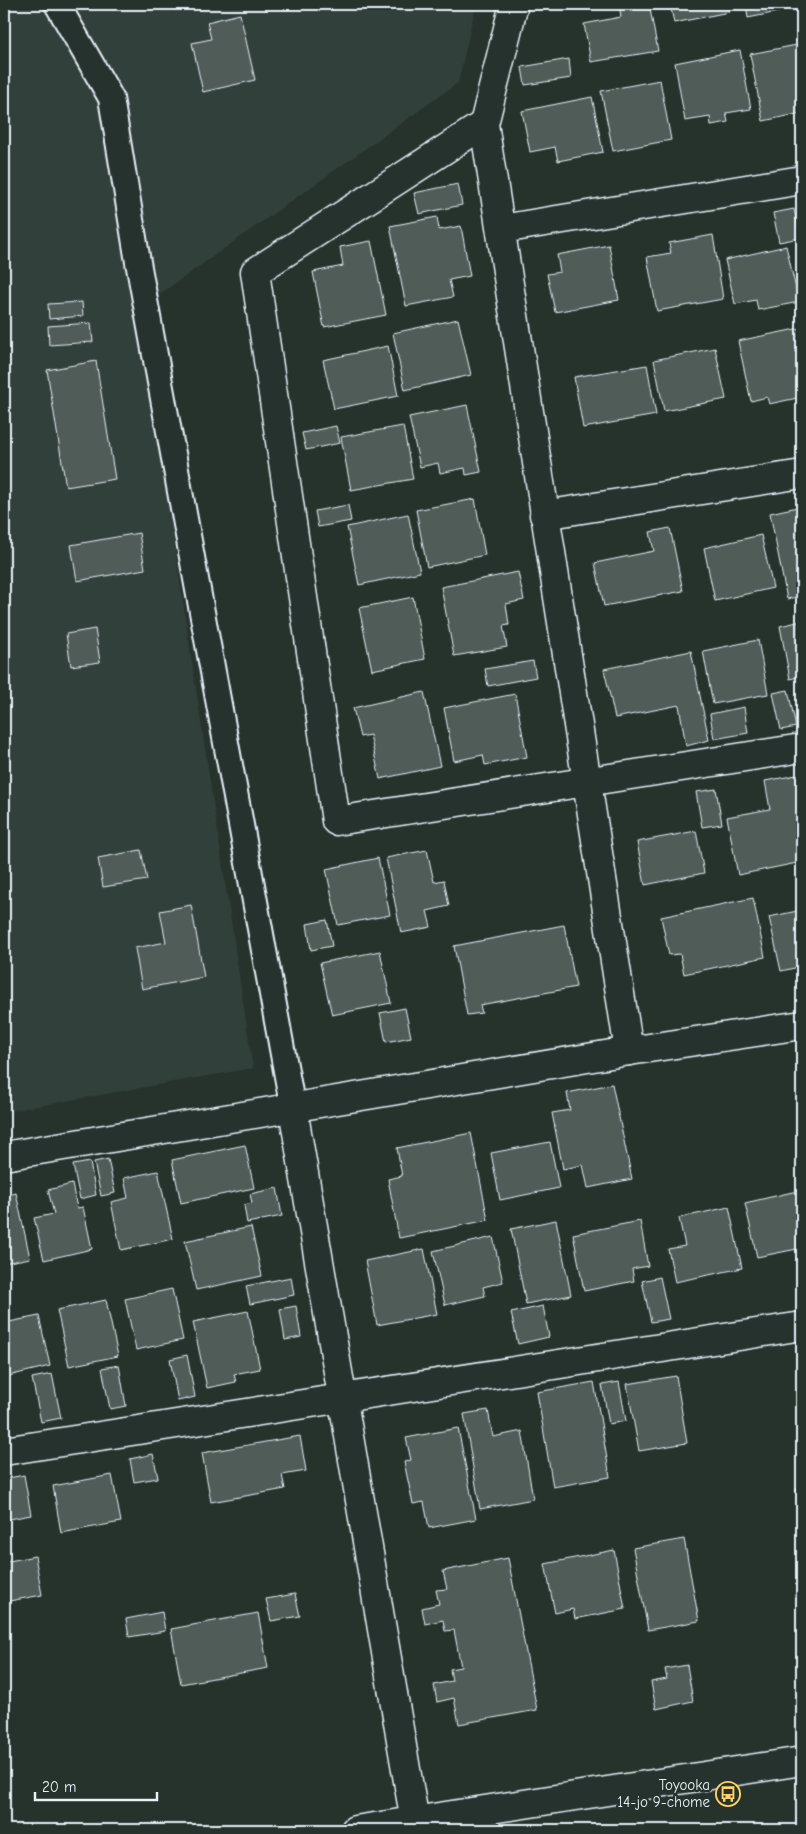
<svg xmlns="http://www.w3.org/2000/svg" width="806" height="1834" viewBox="0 0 806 1834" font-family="'Comic Neue',sans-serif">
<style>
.built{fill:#333f3a}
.building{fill:#505c59;stroke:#e8f1f8}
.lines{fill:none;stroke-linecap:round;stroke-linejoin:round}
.lane-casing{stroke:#e8f1f8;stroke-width:28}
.street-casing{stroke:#e8f1f8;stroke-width:31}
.primary-casing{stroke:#e8f1f8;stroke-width:31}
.lane{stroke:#26332d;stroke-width:24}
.street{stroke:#26332d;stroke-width:28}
.primary{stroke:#26332d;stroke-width:28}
.labels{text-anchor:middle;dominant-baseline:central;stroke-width:4.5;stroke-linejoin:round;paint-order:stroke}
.poi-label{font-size:15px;fill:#e8f1f8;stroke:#26332d;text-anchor:end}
</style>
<rect width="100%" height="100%" fill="#26332d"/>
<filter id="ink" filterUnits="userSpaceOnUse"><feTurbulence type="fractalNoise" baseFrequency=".02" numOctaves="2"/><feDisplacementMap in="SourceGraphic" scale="10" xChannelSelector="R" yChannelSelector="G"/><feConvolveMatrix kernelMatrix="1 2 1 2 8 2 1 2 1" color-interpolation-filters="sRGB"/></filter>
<g filter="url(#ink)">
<polygon class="built" points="4,4 476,4 458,83 139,309 253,1068 4,1112"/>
<g class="building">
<polygon points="550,4 579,4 551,9"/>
<polygon points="619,4 649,4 658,51 591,62 584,24 621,17"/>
<polygon points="670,4 728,4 729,12 674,23"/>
<polygon points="746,4 802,4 802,7 748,18"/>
<polygon points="240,14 255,80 203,92 192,43 211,39 207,22"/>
<polygon points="802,44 802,113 763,121 750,54"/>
<polygon points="740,50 751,109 726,113 728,122 711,125 710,117 685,121 675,63"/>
<polygon points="569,59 571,78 525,85 522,67"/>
<polygon points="660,80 671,140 613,151 601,91"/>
<polygon points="592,97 603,152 558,161 555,147 530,152 522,111"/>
<polygon points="458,184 462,205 419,214 414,193"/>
<polygon points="794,209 800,238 779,242 773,213"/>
<polygon points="437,217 439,230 461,226 470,276 449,280 453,297 406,306 390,226"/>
<polygon points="713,235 723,299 657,311 647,257 671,253 669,243"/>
<polygon points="371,241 386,315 324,327 313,272 343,266 340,247"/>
<polygon points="609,245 619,300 555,312 547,274 560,272 557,255"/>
<polygon points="786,246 799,302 758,310 756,300 735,304 725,260"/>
<polygon points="82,302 83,316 49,319 48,304"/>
<polygon points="458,319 471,375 405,390 393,333"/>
<polygon points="91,323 93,342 49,345 48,326"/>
<polygon points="801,328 802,397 769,404 767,397 751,401 738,341"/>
<polygon points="388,346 398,396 334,409 323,360"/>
<polygon points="715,348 726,399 664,411 654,360"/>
<polygon points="96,361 115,479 66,487 47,370"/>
<polygon points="647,365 656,415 583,428 574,377"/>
<polygon points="467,405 481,472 466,475 465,468 440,473 438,463 420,467 409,417"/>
<polygon points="336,426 340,443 306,450 302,433"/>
<polygon points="403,426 413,479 351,490 341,437"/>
<polygon points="475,499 485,555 427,567 416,510"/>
<polygon points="348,505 351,521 318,527 315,511"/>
<polygon points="802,506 802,596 787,599 770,513"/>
<polygon points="408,514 420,572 359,585 347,527"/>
<polygon points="670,528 683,591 604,606 595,563 654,551 650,532"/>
<polygon points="139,533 145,569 77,581 71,545"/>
<polygon points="761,535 773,588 715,601 704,548"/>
<polygon points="518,572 524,600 506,604 509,625 503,626 507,647 454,656 441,587"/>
<polygon points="413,597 425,659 372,670 359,608"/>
<polygon points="802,621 802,676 790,679 780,626"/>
<polygon points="95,629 100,662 71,666 66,634"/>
<polygon points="758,640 768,694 713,704 703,651"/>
<polygon points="691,651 709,740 686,746 679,705 615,718 604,669"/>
<polygon points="533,661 536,677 488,686 485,669"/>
<polygon points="788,690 796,727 781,730 773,693"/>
<polygon points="424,692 440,766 380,779 370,735 360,737 353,708"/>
<polygon points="515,694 527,757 485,765 483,755 454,761 444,708"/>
<polygon points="744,707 748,733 714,739 710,714"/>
<polygon points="802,774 802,862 738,875 727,817 770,809 765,781"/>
<polygon points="716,789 722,824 702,827 696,792"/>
<polygon points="696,831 704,873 645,885 637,842"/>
<polygon points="141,850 147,880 103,887 98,858"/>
<polygon points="427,850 434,882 444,880 449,906 427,911 431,927 401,933 386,858"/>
<polygon points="378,858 390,915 338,925 326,869"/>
<polygon points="753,898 765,957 684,974 680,954 669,955 661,917"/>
<polygon points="191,905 204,977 142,989 135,948 166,942 160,911"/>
<polygon points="802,910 802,983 799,967 781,971 769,917"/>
<polygon points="327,920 332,946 311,950 307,924"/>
<polygon points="564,925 576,987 480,1005 482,1013 467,1015 454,946"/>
<polygon points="380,951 391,1003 332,1015 320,963"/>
<polygon points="405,1008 411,1037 386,1042 380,1013"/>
<polygon points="612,1084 632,1179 588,1188 583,1165 563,1169 552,1113 570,1110 567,1093"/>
<polygon points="471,1133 488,1220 399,1238 388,1179 402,1176 397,1148"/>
<polygon points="550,1142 559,1188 500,1200 491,1153"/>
<polygon points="245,1145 254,1188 181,1203 172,1160"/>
<polygon points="108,1159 115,1193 101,1196 94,1162"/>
<polygon points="90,1162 96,1195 80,1199 73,1165"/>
<polygon points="158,1171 173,1239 121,1250 111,1202 128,1198 124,1178"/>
<polygon points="72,1184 77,1208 83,1207 92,1249 44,1260 34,1218 54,1214 48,1190"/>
<polygon points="277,1188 282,1216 247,1223 244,1205 252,1203 250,1194"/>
<polygon points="797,1191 802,1206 802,1248 757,1257 745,1203"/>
<polygon points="16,1193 30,1258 4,1263 4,1196"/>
<polygon points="729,1207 742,1268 675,1282 668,1249 685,1246 679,1218"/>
<polygon points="556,1220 571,1295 526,1304 511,1229"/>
<polygon points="640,1221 648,1266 632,1269 634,1281 584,1291 573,1234"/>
<polygon points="251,1227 262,1276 196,1290 185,1241"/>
<polygon points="493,1237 503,1282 483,1287 485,1296 445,1305 433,1251"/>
<polygon points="424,1249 437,1314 377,1325 365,1261"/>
<polygon points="291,1277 294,1295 250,1304 246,1286"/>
<polygon points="660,1277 669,1319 651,1322 642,1281"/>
<polygon points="172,1289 183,1340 136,1350 125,1299"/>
<polygon points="106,1300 118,1356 69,1366 57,1310"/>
<polygon points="296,1306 301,1337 285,1340 280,1309"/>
<polygon points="543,1306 549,1337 518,1344 511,1313"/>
<polygon points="248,1311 260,1369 234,1374 236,1382 207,1388 193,1322"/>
<polygon points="39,1316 50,1366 4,1377 4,1323"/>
<polygon points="187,1355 195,1397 178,1401 170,1359"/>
<polygon points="119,1365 126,1406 110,1409 102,1368"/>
<polygon points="52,1374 61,1418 41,1422 32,1378"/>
<polygon points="676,1376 687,1443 639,1451 627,1384"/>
<polygon points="594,1382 610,1477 553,1487 537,1392"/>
<polygon points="619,1382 626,1421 609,1424 602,1385"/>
<polygon points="488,1410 493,1437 522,1431 533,1499 480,1509 464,1414"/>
<polygon points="458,1428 476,1519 429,1528 424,1502 413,1504 404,1462 411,1460 406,1438"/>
<polygon points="300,1436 306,1471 282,1475 285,1489 211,1502 202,1453"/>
<polygon points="153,1454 158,1478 134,1482 130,1459"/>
<polygon points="24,1475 31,1515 4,1520 4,1479"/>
<polygon points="112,1475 121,1522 61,1533 53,1486"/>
<polygon points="802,1488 802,1528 796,1489"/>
<polygon points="684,1539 699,1621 648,1630 633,1548"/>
<polygon points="614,1550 625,1609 575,1619 573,1609 555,1613 545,1564"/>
<polygon points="35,1556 42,1595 4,1602 4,1562"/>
<polygon points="508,1558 537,1710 459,1724 454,1698 437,1702 434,1685 452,1681 450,1669 461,1667 454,1630 445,1631 443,1620 425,1624 422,1608 439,1604 436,1590 447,1589 443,1571"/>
<polygon points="295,1594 300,1616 271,1621 266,1599"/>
<polygon points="162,1612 165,1631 129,1637 126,1619"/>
<polygon points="258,1613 268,1668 181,1684 171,1629"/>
<polygon points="687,1665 693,1701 656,1709 651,1682 667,1679 665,1669"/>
</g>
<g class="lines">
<defs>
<polyline id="lane" points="57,4 111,98 138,262 293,1109"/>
<g id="street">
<polyline points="514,4 484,124 629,1051"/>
<polyline points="484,124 255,272 336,821 802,748"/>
<polyline points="502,229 802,180"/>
<polyline points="544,515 802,474"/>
<polyline points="293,1109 415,1822"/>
<polyline points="4,1156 629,1051 802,1025"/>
<polyline points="4,1451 802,1326"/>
</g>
<polyline id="primary" points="355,1830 802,1761"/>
</defs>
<use href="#lane" class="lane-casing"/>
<use href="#street" class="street-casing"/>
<use href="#primary" class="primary-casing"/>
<use href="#lane" class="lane"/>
<use href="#street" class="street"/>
<use href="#primary" class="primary"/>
</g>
</g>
<defs>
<symbol id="bus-ring" viewBox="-11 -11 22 22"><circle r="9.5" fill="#26332d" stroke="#ffd166" stroke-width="1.5"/><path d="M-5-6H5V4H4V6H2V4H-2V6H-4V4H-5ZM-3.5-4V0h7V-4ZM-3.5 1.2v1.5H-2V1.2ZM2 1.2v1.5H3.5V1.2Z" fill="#ffd166"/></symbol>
</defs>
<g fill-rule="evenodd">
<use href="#bus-ring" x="714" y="1780" width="28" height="28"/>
</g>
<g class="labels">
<g class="poi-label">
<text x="710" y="1785">Toyooka<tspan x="710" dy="17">14-jo 9-chome</tspan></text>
</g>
</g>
<rect width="806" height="1834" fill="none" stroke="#26332d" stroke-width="20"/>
<rect x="10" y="10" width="786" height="1814" fill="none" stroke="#e8f1f8" stroke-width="2" filter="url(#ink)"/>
<path d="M35 1792v8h122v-8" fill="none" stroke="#e8f1f8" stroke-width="2.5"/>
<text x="42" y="1792" font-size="15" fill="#e8f1f8" stroke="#26332d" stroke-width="4" paint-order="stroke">20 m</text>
</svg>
